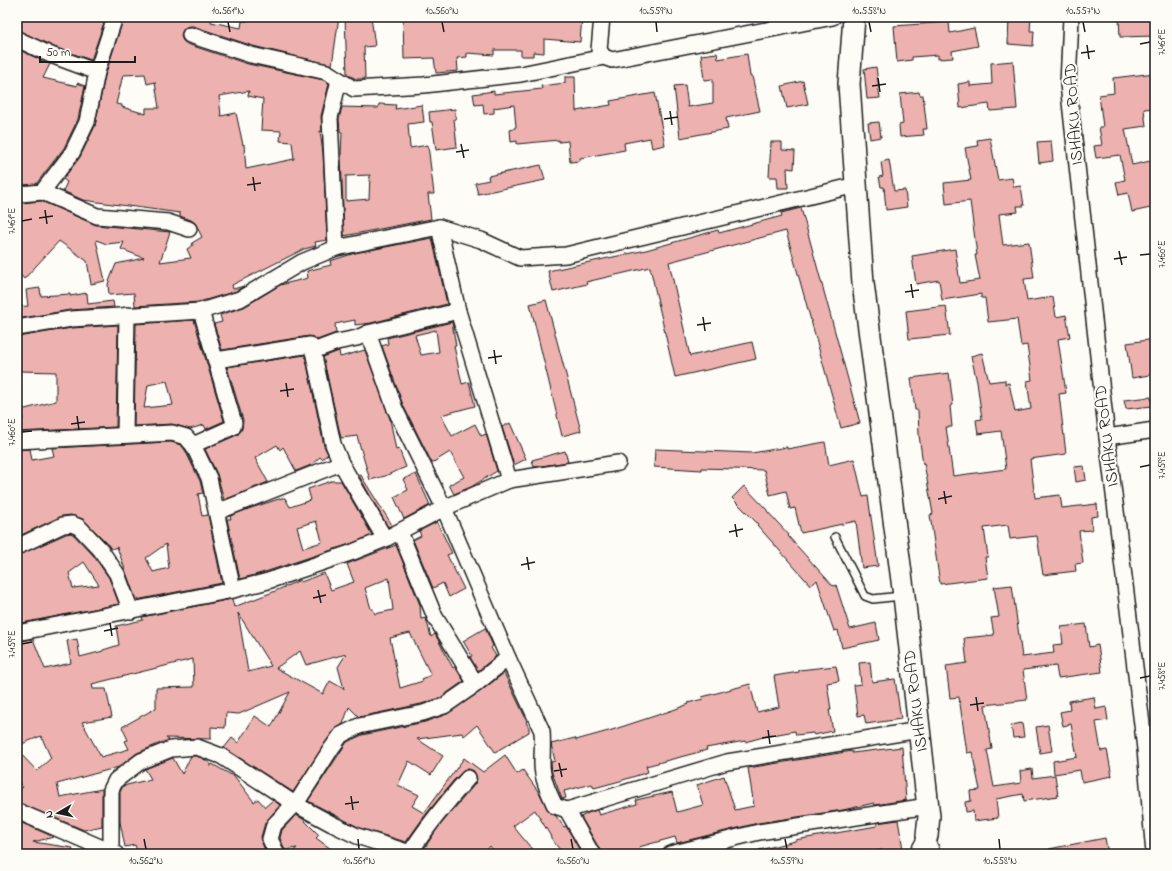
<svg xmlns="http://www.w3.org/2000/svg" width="1172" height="871" viewBox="0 0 1172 871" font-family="'Indie Flower',sans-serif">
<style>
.building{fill:#edb2af;stroke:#1c1c1c;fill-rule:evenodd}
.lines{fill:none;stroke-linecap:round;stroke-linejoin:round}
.lane-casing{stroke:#1c1c1c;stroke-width:10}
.street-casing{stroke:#1c1c1c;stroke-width:18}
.secondary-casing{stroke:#1c1c1c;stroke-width:24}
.lane{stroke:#fdfcf7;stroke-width:7}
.street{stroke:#fdfcf7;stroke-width:15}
.secondary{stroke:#fdfcf7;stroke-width:21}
.ticks{fill:none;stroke:#1c1c1c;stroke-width:1.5}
.labels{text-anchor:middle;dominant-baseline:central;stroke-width:4;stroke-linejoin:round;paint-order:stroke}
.street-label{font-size:17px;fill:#1c1c1c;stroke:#fdfcf7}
.neatline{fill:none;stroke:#1c1c1c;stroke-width:1.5}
.ticks-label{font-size:10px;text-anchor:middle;fill:#1c1c1c}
</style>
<rect width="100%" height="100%" fill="#fdfcf7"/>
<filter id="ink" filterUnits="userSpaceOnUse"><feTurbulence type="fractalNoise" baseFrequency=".025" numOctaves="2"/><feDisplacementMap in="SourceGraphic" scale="8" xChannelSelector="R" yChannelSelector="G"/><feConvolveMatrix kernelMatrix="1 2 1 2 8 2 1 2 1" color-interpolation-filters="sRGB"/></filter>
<g filter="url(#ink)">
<g class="building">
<polygon points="17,17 106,17 91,60 54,47 17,30"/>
<path d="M124,17H212L211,22L241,28L242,21H247L246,17H339L332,65L253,46L193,26H189L184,28L182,32L181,36L183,41L187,44L248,64L324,80L329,84L321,116L322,131H320L323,153L327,240L315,242L316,246L304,249L232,285L233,289L244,286L236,291L199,302L135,306L134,293L109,295L108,284L116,264L144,258L121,249L124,242L107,244L96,240L105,281L91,284L87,261L59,241L24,279L17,271V202L22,203L41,201L96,225L170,232L160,262L191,258L187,249L193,245L192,243L202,237L195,223L191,220L180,216V213L83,200L63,191L67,182L63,179L80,157L95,126L105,76ZM145,74L147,84L155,82L159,108H146V114L122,107V105L116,104L123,75ZM249,91L248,96L263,99L261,130L281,131L280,141L292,142L294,159L246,169L244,144L243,145L236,113L221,116L219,96Z"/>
<polygon points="345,17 371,17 375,46 364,47 365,79 356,79 347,74"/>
<polygon points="403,17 432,17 432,20 457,17 486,17 512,20 512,17 582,17 580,42 544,39 544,53 533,52 533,56 521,56 521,50 494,50 494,55 467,53 467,57 457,58 458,71 436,73 434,58 404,59"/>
<polygon points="1009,17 1031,17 1030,31 1034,31 1033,46 1008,44"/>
<polygon points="1119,17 1155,17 1155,36 1120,37"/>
<polygon points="949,22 950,33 974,28 978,46 952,51 953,58 938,59 938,55 912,57 912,60 897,62 894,26"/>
<polygon points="17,49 50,64 43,78 77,86 77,83 85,86 78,119 64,148 36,184 24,185 17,181"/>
<polygon points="717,53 718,59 747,54 750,76 752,76 760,111 726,118 728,129 680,138 674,86 685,85 688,107 713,103 713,79 704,80 701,55"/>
<polygon points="1013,61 1017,109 990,111 989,104 960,108 958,84 970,82 970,86 992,84 991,63"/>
<polygon points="876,67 880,98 867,99 864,69"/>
<polygon points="1155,73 1155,108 1144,109 1146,126 1125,129 1132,165 1155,160 1155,207 1132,212 1128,193 1119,195 1116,182 1125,180 1120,155 1096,158 1094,146 1102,145 1099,127 1103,127 1099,95 1114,93 1113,78"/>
<polygon points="565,77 575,77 576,111 611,105 610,101 655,93 665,145 652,148 650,138 624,143 625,150 580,158 580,161 570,162 568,141 559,142 559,140 517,144 517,141 511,142 510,130 514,129 514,128 516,127 514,105 494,108 494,113 484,114 483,104 475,105 473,94 494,91 494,94 542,89 541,86 565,83"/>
<polygon points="803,81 808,104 787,108 782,86"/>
<polygon points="919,92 920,95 923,95 927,129 923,129 924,135 900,137 899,125 903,124 900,94"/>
<path d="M379,104L396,105L395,109L422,105L424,122L408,124L410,148L428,145L434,194H428L431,219L344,236L341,155L342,132H340L339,119L342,107L378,108ZM370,175L369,199L346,201V176Z"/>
<polygon points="455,109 456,119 454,119 457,147 436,150 432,122 430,122 429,112"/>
<polygon points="879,122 881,137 870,139 868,123"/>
<polygon points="990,138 998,180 1012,178 1014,187 1021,186 1024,206 1017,206 1018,212 999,214 1003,245 1029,242 1034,278 1024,279 1027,301 1053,297 1056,317 1066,315 1070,337 1058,339 1066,393 1059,394 1066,454 1030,459 1035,498 1060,495 1062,508 1097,504 1098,516 1091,517 1092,530 1079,531 1083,563 1075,564 1076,571 1043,575 1037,536 1010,539 1008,525 984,528 988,557 985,557 988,578 940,584 930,515 933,514 924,463 923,464 919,435 918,410 915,410 911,378 949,373 953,405 950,406 952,427 946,427 953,476 1006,469 1001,431 978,434 976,420 982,419 977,382 971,356 982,353 989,382 1005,380 1005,384 1009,383 1015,412 1031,409 1027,381 1032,380 1027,345 1021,346 1017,319 988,322 985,298 981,298 981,294 942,300 939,280 916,284 912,256 955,249 960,283 980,280 975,255 977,255 970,201 946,204 944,183 971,180 965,148 978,146 977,140"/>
<polygon points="1051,141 1053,161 1039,163 1037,142"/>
<polygon points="771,142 782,142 782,150 795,151 794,169 787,168 788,188 778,188 777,177 769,177"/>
<polygon points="889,160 894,191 905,190 907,207 886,210 884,187 881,187 879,177 883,176 881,162"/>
<polygon points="541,165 545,180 478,194 475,183 489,180 488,176"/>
<polygon points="801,208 860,423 841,428 786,231 669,262 690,356 752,342 756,359 675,377 650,267 586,282 587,284 553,292 548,271 646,250 718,230 719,233 782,216 781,213"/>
<polygon points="432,238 447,304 371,323 355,325 355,320 335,324 336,333 317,340 314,337 309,336 222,350 214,324 222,322 220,315 244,307 280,285 308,278 307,271 331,265 330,261 355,253"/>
<polygon points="40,288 41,296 70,294 70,296 87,293 88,304 113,301 114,307 70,310 17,319 17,307 28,306 26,290"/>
<polygon points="546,300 581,431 562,436 530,304"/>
<polygon points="946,306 950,335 909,339 906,311"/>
<path d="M194,320L224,421L206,429L204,425L190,429L172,424L134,426L136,324ZM167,381L173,405L144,408L148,385Z"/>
<path d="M452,322L456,346H454L462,384L469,382L475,406L441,415L452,436L475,424L481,436L486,434L497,471L471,487L454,494L449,485L464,477L450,452L432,463L403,405L382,346L388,344L387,338ZM436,330L439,352L421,355L415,335Z"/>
<polygon points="118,325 116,427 17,432 17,420 23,420 21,410 56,401 56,372 20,371 20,362 17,362 17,337 72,328"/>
<polygon points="1155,339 1155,374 1132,378 1127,343"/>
<polygon points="365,350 390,419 396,450 399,449 406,467 385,476 370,480 357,436 341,438 323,357 339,351 340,357"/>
<polygon points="305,355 324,446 328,454 322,459 320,457 311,465 296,471 283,447 280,450 277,445 255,458 268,482 224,500 217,474 205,449 237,435 242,429 243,420 227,367"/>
<polygon points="1151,397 1152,406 1126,409 1124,400"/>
<polygon points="510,423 526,459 514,465 502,427"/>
<path d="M171,442L181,445L185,450L200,481L203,493L198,494L202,516L208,515L222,583L136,600L117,547L111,549L107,543L83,519L71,515L62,516L19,536L17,524V450L30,449L32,460L54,456L52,448ZM166,544L169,568L153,572L146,558Z"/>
<polygon points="825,442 829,465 854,459 863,497 868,496 878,566 862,568 856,521 801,533 795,508 790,509 786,491 770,495 764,470 702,468 702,470 654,467 655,449 752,453 787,447 787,449"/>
<polygon points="565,451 568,462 534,467 532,460"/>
<polygon points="1084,466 1086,480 1076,482 1074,467"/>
<polygon points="416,474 430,505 404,519 394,497 408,490 403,479"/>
<polygon points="361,475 363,479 392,525 388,527 359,476"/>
<path d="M331,481H341L372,535L350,544L265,572L240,579L227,519H231L230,516L251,508L282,498H285L290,507L311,500L308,489ZM316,521L320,533L322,542L303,548L297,527Z"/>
<polygon points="744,486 767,510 767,511 789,535 788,536 833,586 836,585 850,629 876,623 879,640 842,648 838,630 834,631 817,580 811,586 757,525 758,524 732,498"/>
<polygon points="437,522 452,553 447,555 464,589 449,597 443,583 433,588 413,540 421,536 419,531"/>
<path d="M71,533L74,535L93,555L109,578L119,604L17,624V556L66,534ZM84,562L99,585L73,588L69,573Z"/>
<path d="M396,545L420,605L421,619L426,618L431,637L435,634L453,668L455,667L464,681L440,698L421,704L359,717L349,707L343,724L334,730L293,792L224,748L232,738L238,743L255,716L271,727L290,692L239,714L226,713L225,728L211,727V739L166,738L169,740L163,742L137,753L119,767L57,784L60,797L102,789V826L84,830L17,802V792L23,787L17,781V750L37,771L51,758L41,736L17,746V642L33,639L45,669L71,663L67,641L77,639L80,657L103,651V650L119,645L116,626L143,620L142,617L232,599L234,607L273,592L300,580L301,582L324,573L331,590L354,582L347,564ZM389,578L393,610L375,614L373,609H371L365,588ZM238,613L271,666L248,672ZM410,633L431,675L422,679L423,681L400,688L390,638ZM300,651L306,665L346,654L338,667L344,689L330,681L323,694L276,668ZM193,659L194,687L156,688V708L122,727L128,740L125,741L129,749L101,757L82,722L112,717L106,689H93L92,684Z"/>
<polygon points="1012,585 1022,657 1054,653 1053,645 1063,644 1061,627 1086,624 1089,647 1098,645 1102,672 1058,678 1056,666 1023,670 1027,700 985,705 992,749 987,750 994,787 1021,783 1020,771 1032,769 1033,778 1055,775 1058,796 1024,801 1023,794 996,799 998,818 974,821 973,811 966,812 965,802 971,801 970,791 980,790 972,752 967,753 959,697 950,698 946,666 967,663 964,638 994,635 991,618 999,617 994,587"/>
<polygon points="485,628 493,646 491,648 496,656 478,671 470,657 472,656 463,641"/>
<polygon points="870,662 872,682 895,679 901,719 866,724 864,715 858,716 854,685 861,684 859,663"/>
<polygon points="836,666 839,681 827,683 831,710 829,710 833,731 814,735 813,733 796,735 795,731 767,736 745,742 745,741 706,748 707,750 646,766 648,772 620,781 594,788 592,784 564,791 566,798 562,799 552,773 551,762 555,761 551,744 575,738 576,740 612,730 673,710 689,704 688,703 703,699 702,697 750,684 757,712 779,707 774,676 799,672 799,670"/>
<polygon points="504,673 527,721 526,722 529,728 529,732 495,752 477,725 464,736 462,733 417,739 443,756 431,775 409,761 398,785 419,795 412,806 424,813 464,758 483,772 505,755 517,774 523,770 540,794 549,812 556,816 564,827 566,826 582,854 563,854 551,838 550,835 535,810 513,826 536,854 496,854 490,846 484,854 422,854 422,852 437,829 475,784 477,779 476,775 474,771 469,769 465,769 453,781 423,818 406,842 360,828 308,801 347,742 362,735 425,722 447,714 481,691"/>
<polygon points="1094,697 1096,709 1106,707 1108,720 1096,722 1101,751 1107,750 1112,776 1082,782 1080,770 1054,774 1053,761 1077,757 1071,724 1063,726 1060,712 1070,710 1069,701"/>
<polygon points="1022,723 1024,737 1013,738 1011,725"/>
<polygon points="1048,725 1052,751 1040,753 1036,727"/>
<polygon points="902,747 906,800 875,805 874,803 843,810 758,823 677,843 675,837 639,847 642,854 601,854 600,850 581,817 588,813 597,810 599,815 637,804 636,800 672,792 677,812 703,805 697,785 724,776 735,810 754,806 748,768 852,751 852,753"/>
<polygon points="191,756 196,756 202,758 210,763 210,767 212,764 235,777 254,802 258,799 265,807 273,800 280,805 265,823 261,837 262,843 266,853 258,854 138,854 135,845 125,847 120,822 120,792 123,786 151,779 145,769 173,758 182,774"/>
<polygon points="296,815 303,819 319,835 316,838 338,854 290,854 297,848 285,850 280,838 282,830"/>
<polygon points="898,820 903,849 882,853 882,850 860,854 759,854 759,850 795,841 795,840 877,826 877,823"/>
<polygon points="17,821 54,837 33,842 73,848 72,854 17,854"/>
<polygon points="1105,838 1108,854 1049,854 1049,849"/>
</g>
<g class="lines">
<defs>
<polyline id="lane" points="835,537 865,596 873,599 901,596"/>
<g id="street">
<polyline points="602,17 599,50 604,57 612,60 833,17"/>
<polyline points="1071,17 1068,84 1107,437 1145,749 1154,854"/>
<polyline points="190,35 251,55 327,72 354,89 424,85 521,74 604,57"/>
<polyline points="17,39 51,55 97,72"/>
<polyline points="17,190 21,194 42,192 72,153 87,122 97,72 115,17"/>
<polyline points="42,192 97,216 168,222 189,229"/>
<polyline points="439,227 458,311 509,480"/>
<polyline points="336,248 330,118 339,80"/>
<polyline points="17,328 71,319 201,311 240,299 302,262 336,248 439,227 481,240 520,258 566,255 856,185"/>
<path d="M368,333L395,409L444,508L508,658L542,731C543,743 542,752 542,764C542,779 549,793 555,806L567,810L727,762L919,730"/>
<polyline points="313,351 337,342 357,338 368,333 458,311"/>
<polyline points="216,360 310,345 313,351 333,444 341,463 385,539"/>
<polyline points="125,435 127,315"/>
<polyline points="1107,437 1155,430"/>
<polyline points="17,441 172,433 186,437 193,445 209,478 233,590"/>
<polyline points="193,445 233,427 234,423 201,311"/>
<polyline points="217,512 341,463"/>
<polyline points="400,532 435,617 476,684"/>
<polyline points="17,547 63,525 72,524 79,527 100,549 117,574 131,611"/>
<polyline points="17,633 233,590 268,581 353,552 385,539 444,508 509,480 618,463"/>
<polyline points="567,810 592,854"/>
<polyline points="17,811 116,854"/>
<polyline points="927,836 932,854"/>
<polyline points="111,852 111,790 116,780 141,761 171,749 197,747 221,756 295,804 332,824 357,836 413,854"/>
<path d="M410,853C427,826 447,802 468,778"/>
<polyline points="277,854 270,839 274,825 299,799 331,749 341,735 359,726 423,713 444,706 476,684 508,658"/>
<polyline points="670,854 759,832 928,806"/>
<polyline points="917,854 927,836"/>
</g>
<polyline id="secondary" points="854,17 849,84 863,283 904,596 929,816 927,836"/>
</defs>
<use href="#lane" class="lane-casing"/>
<use href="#street" class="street-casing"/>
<use href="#secondary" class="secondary-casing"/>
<use href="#lane" class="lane"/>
<use href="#street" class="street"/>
<use href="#secondary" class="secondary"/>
</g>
</g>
<path class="ticks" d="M228,22L230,32M442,22L444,32M656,22L657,32M869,22L871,32M1083,22L1085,32M1140,44L1150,42M1087,45L1089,59M1081,53L1095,51M878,78L880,92M872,86L886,84M670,111L672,125M664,119L678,117M461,144L464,158M456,152L469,150M253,177L255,191M247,185L261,183M45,210L47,224M39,218L53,216M22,221L32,219M1119,251L1122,265M1140,255L1150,254M1114,259L1127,257M911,284L913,298M905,292L919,290M703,317L705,331M697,325L711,323M494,350L496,364M488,358L502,356M286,383L288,397M280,391L294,389M77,416L79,430M71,424L85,422M22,432L32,431M1140,467L1150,465M944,491L946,504M938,499L952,496M735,524L737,537M729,532L743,529M527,557L529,570M521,565L535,562M318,590L321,603M313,598L326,595M110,623L112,636M104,631L118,628M22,644L32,642M1140,678L1150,676M976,697L978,711M970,705L984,703M768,730L770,744M762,738L776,736M559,763L562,777M554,771L567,769M351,796L353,810M345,804L359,802M144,839L146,849M358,839L359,849M571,839L573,849M785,839L787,849M999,839L1000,849"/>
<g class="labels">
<g class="street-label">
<text transform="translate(1074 114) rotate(-94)">ISHAKU ROAD</text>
<text transform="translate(1107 436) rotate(-97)">ISHAKU ROAD</text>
<text transform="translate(916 701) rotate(-97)">ISHAKU ROAD</text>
</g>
</g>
<rect width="1172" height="871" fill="none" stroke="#fdfcf7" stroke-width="44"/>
<g transform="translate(58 813) rotate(261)" stroke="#fdfcf7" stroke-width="3" paint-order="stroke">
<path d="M0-3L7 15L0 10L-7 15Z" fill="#1c1c1c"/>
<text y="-6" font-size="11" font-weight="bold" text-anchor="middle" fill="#1c1c1c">N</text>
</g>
<path d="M40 56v6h95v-6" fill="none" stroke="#1c1c1c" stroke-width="2"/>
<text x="46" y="56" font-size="12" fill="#1c1c1c" stroke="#fdfcf7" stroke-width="3" paint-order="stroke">50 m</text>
<rect x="22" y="22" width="1128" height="827" class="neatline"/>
<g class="ticks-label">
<text x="228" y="14">10.561°N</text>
<text x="442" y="14">10.560°N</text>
<text x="656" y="14">10.559°N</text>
<text x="869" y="14">10.558°N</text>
<text x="1083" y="14">10.557°N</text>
<text transform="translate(1161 42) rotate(-90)" y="4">7.461°E</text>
<text transform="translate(11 221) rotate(-90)" y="4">7.461°E</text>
<text transform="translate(1161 254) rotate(-90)" y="4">7.460°E</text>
<text transform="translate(11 432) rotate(-90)" y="4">7.460°E</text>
<text transform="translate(1161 465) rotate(-90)" y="4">7.459°E</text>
<text transform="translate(11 644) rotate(-90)" y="4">7.459°E</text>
<text transform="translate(1161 676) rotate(-90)" y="4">7.458°E</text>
<text x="146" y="864">10.562°N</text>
<text x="359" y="864">10.561°N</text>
<text x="573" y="864">10.560°N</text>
<text x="787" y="864">10.559°N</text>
<text x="1000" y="864">10.558°N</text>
</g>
</svg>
